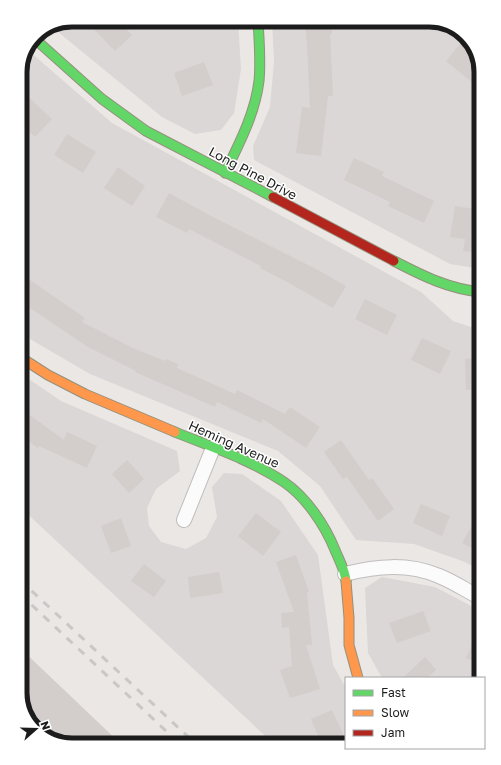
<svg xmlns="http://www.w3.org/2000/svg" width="501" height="765" viewBox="0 0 501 765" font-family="'Golos Text',sans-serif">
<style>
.residential{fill:#dad7d6}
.building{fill:#d3cecc}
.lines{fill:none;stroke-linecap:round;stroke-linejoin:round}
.street-casing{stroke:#c0bebd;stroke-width:16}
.fast-casing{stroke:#95907c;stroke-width:11}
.slow-casing{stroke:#95907c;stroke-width:11}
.jam-casing{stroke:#95907c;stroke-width:11}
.street{stroke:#fcfbfb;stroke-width:14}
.fast{stroke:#63d668;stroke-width:9}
.slow{stroke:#ff974d;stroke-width:9}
.jam{stroke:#b3261e;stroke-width:9}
.rail{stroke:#c9c8c8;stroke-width:3;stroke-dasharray:8 8;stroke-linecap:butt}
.labels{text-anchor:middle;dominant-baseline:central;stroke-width:3;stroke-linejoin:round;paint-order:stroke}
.street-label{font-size:13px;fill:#1c1c1c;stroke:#fff}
.rim{fill:none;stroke:#1c1c1c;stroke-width:5}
</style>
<rect width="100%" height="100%" fill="#ebe7e4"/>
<g class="residential">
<polygon points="72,20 238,20 241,69 234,113 221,130 195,134 162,117 63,36 53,27"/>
<polygon points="272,20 433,20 458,29 476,49 481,72 481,269 450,264 254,160 253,146 270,107 274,61"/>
<polygon points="29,51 112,123 421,292 453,321 477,329 481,329 481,571 465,562 414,544 356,540 320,486 278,451 90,374 30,339 20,331 20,68"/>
<polygon points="20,373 61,401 177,451 180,471 156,489 147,508 149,526 161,542 186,549 206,538 217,517 212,487 224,473 242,474 281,501 318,555 333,665 346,688 346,745 275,745 20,507"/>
<polygon points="382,577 435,587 481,611 481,678 382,678 368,653 365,588"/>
</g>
<g class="building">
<polygon points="99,20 117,20 132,35 115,51 92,27"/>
<polygon points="305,20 331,20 332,34 330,34 333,96 328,96 321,156 296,153 302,107 310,108 307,45"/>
<polygon points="460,44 478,58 481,72 473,83 446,61"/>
<polygon points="204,62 213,85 182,96 174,73"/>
<polygon points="26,95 52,119 35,137 20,123 20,101"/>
<polygon points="67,134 96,152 83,173 54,155"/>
<polygon points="354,158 384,172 382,176 434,201 424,223 388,206 390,202 344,180"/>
<polygon points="118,167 145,186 132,206 104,188"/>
<polygon points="169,193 213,217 318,270 346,286 333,308 289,283 260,268 261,266 189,229 187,233 156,217"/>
<polygon points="455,206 481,210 481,253 463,251 465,239 450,237"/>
<polygon points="20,273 85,318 82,322 133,348 165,361 166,359 178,364 177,368 235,394 237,390 285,414 290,407 320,427 306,448 263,419 261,423 217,402 215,407 135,372 136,371 88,347 30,308 28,311 20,306"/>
<polygon points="365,299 397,315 387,335 355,319"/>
<polygon points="422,338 451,351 440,374 411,360"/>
<polygon points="481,358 481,389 466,390 465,359"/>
<polygon points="20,408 64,440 67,432 97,446 87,468 39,446 38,448 20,435"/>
<polygon points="341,440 369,480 372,478 394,509 378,521 347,477 343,479 324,452"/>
<polygon points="127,460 144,479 129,493 112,474"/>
<polygon points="421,504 450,516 442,536 413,523"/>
<polygon points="256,513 281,532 263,556 238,536"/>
<polygon points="121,518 131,546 111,553 101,526"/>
<polygon points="473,524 481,529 481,553 462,543"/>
<polygon points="296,555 309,592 307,592 312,645 306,645 320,689 290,698 280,670 292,666 289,627 282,628 281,613 294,612 276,562"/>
<polygon points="144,564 166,581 154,597 131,581"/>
<polygon points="219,572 223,593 190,598 188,577"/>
<polygon points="423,611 431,631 397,643 389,623"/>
<polygon points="481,626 481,665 466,658"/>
<polygon points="20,648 122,745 69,745 43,736 25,716 20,693"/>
<polygon points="425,657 436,670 427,678 403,678"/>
<polygon points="332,710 345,738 328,745 322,745 311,719"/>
</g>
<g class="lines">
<defs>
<g id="street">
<polyline points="184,520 213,448"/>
<path d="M345,574C377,566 408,563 439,576C454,582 467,591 481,598"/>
</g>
<g id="fast">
<polyline points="35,39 102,99 146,131 273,197"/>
<path d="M225,173C239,144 255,114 259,81C261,61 259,40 258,20"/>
<path d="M394,261C423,276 449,289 481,292"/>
<path d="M175,432C212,447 251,460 284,482C306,497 325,525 335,550C339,560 345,570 346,581"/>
</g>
<g id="slow">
<polyline points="20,357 48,375 85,394 175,432"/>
<polyline points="346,581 349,618 349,645 358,678"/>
</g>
<polyline id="jam" points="273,197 394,261"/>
</defs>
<use href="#street" class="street-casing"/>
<use href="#fast" class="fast-casing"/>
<use href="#slow" class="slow-casing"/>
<use href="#jam" class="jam-casing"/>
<use href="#street" class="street"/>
<use href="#fast" class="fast"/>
<use href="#slow" class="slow"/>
<use href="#jam" class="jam"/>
<g class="rail">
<polyline points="20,580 197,745"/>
<polyline points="20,594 181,745"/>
</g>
</g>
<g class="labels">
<g class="street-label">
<text transform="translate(253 173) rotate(28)">Long Pine Drive</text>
<text transform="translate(234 444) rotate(24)">Heming Avenue</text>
</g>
</g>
<path d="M0 0H501V765H0ZM72 27H429A45 45 0 0 1 474 72V693A45 45 0 0 1 429 738H72A45 45 0 0 1 27 693V72A45 45 0 0 1 72 27Z" fill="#fff" fill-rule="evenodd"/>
<path class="rim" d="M72 27H429A45 45 0 0 1 474 72V693A45 45 0 0 1 429 738H72A45 45 0 0 1 27 693V72A45 45 0 0 1 72 27Z"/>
<rect x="345" y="677" width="140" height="72" fill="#ffffff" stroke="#a4a4a4"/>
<rect x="353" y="690" width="20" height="6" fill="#63d668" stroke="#a4a4a4"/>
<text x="381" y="697" font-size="12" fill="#1c1c1c">Fast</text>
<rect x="353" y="710" width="20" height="6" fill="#ff974d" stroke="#a4a4a4"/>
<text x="381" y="717" font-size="12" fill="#1c1c1c">Slow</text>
<rect x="353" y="730" width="20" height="6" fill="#b3261e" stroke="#a4a4a4"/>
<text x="381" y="737" font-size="12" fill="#1c1c1c">Jam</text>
<g transform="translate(36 729) rotate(70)" stroke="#ffffff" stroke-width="3" paint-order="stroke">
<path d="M0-3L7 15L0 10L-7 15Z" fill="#1c1c1c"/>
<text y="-6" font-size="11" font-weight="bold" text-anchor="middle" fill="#1c1c1c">N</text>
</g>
</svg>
